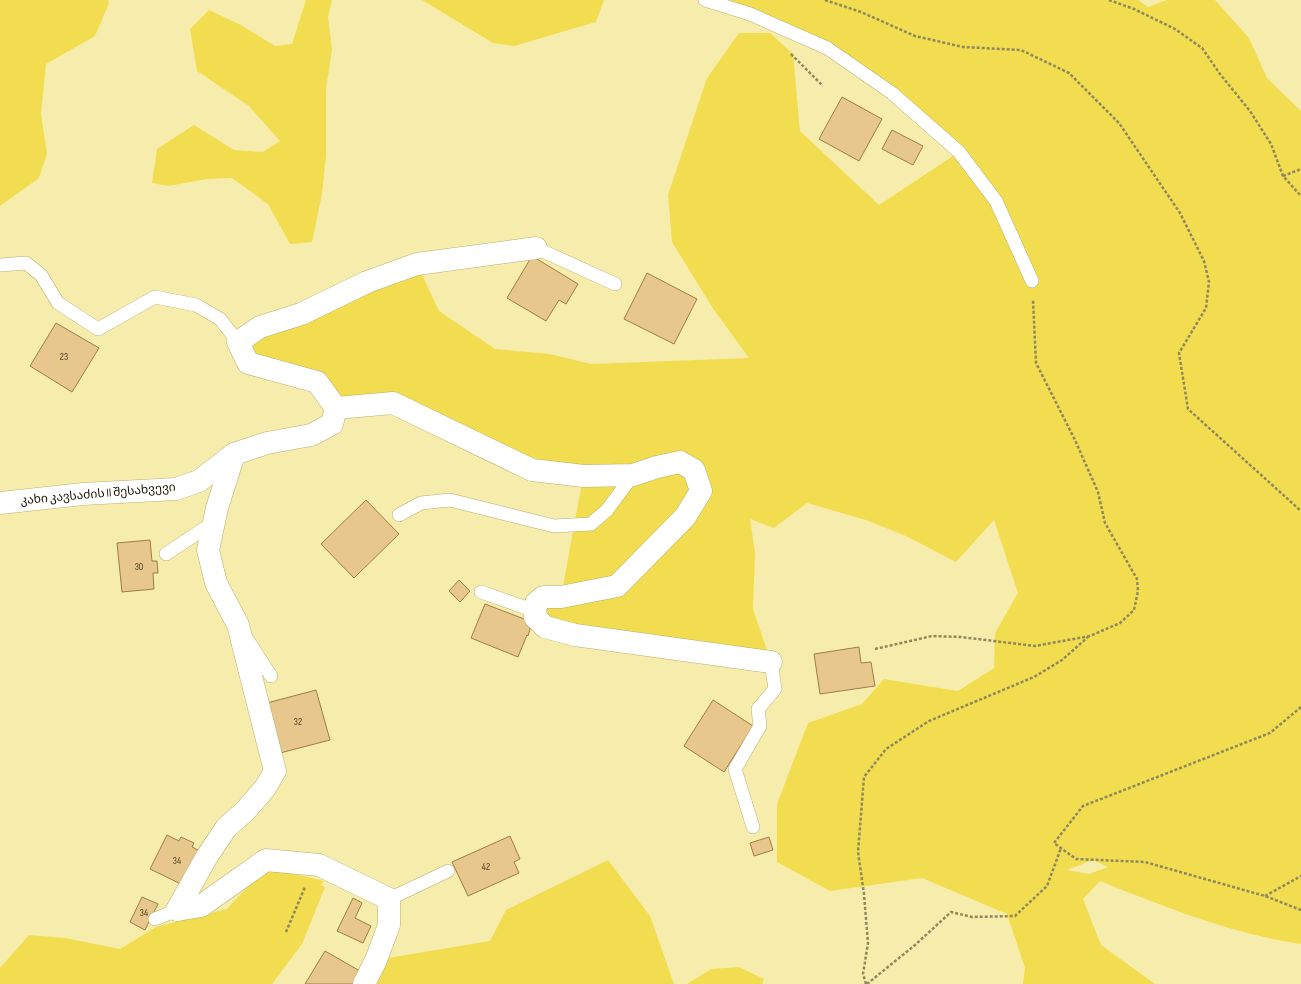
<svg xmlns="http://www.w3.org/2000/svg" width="1301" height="984" viewBox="0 0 1301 984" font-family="'Sofia Sans Condensed','Noto Sans Georgian',sans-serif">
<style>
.green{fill:#f2dd50;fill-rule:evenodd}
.building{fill:#e8c78d;stroke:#9c7d46}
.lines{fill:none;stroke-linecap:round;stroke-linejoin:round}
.service-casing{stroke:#b7ae70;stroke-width:14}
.minor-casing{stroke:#b7ae70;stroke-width:23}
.path{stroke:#8e885d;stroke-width:2.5;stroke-dasharray:3 2;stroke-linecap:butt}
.service{stroke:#fff;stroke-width:13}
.minor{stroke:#fff;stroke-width:22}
.labels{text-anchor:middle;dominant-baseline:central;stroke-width:3;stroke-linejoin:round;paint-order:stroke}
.number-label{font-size:10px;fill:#4a3e23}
.street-label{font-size:12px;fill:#151100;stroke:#fff}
</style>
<rect width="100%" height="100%" fill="#f6edac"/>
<g class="green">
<polygon points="0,0 108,0 109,3 95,36 46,64 41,114 47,154 39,178 0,206"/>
<polygon points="306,0 332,0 328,17 332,50 326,89 326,156 322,194 312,242 290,244 268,204 232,178 207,179 168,186 152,183 157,149 194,125 234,150 263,152 280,141 249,106 197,71 190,29 209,10 241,25 275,46 292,44"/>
<polygon points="422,0 604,0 596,22 514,46 493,43"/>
<path d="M705,0H1138L1148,7L1167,0H1215L1249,38L1267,78L1301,111V944C1232,934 1165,907 1100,881L1083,899L1101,945L1155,984H1023L1025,968L1007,914L922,878L830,891L777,862V804L808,723L862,704L884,679L958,691L994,668L995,633L1018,593L994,520L956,562L906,536L866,520L807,503L774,528L750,519L755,553L753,609L771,662L535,617L561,597L583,477L532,470L393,403L336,408L238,342L417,264L439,311L495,349L550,354L591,364L749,358L714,310L672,242L668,195L707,78L739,33H770L793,54L800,131L879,205L959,152L827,48ZM1093,860L1108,867L1089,874L1067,870Z"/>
<polygon points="608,860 650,916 674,984 364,984 376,960 490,941 506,910"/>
<polygon points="268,867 324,881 321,885 325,887 302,944 272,984 0,984 0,968 29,935 65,938 120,949 156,927 227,909 263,870"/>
<polygon points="739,967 764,979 762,984 687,984 711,969"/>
</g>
<g class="building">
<polygon points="842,97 882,119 859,161 819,139"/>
<polygon points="892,130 923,146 913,165 882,149"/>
<polygon points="532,256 578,284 566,304 559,300 546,321 507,298"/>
<polygon points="647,273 697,299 674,344 624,319"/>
<polygon points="56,323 99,348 72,392 30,366"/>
<polygon points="366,500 399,534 354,578 321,544"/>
<polygon points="150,540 152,561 157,561 158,573 153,573 154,589 122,592 117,543"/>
<polygon points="459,580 470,591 460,602 449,591"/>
<polygon points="485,604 532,622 528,636 527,635 518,657 471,638"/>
<polygon points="859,647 861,663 871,662 875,686 820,694 814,654"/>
<polygon points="316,690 330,740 280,753 267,703"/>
<polygon points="713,700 753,726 724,772 684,746"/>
<polygon points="167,835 179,841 181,837 194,843 192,847 204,853 187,887 150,869"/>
<polygon points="510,836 520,859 514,862 519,873 468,896 452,862"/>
<polygon points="769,837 773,850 754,856 750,843"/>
<polygon points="142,897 158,904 145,930 130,922"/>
<polygon points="353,898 362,903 355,918 371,926 363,943 337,931"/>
<polygon points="325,951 365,974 359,984 305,984"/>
</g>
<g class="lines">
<defs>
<g id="service">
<polyline points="705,0 750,14 827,48 892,93 959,152 996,201 1032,281"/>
<polyline points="536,248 615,284"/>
<polyline points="0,265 26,263 41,275 58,303 98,329 155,297 196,305 220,319 238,342"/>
<polyline points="399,515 421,503 450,500 554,526 591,524 607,510 633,475"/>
<polyline points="166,554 214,522"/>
<polyline points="481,592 535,611"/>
<polyline points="247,639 271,676"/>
<polyline points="753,827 735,769 760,726 758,709 775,689 771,662"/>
<polyline points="389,899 448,871"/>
<polyline points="155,919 177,910"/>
</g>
<g id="minor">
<polyline points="336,408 393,403 532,470 584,476 633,475 657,467 680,462 694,470 701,491 685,517 617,586 561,597 543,597 536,603 535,617 545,627 575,635 771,662"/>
<polyline points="0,503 83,494 176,489 199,481 234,454 267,443 311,435 332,424 336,408 317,382 248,363 238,342 260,327 301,314 367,282 417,264 536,248"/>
<polyline points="177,910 206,858 226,828 246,810 265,788 275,771 238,625 216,583 208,550 217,508 234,454"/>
<polyline points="177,910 201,906 266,860 319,865 389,899 389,925 376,960 364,984"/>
</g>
</defs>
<use href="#service" class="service-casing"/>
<use href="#minor" class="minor-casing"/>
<g class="path">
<polyline points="825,0 861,12 915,36 963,47 1021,50 1069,73 1119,123 1180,213 1204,261 1209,282 1206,308 1179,353 1188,409 1301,511"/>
<polyline points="1109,0 1134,9 1175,29 1202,48 1220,74 1250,111 1271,144 1283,176 1301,196"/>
<polyline points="791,54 823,86"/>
<polyline points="1283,176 1301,169"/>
<polyline points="875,649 932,636 961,637 1035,646 1090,636 1120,623 1134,610 1138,591 1137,579 1105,523 1098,492 1075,440 1036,363 1033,300"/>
<polyline points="1301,707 1270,733 1083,806 1054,843 1076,859 1145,862 1265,896 1301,910"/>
<polyline points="1265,896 1301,876"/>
<polyline points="286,932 305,887"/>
<polyline points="866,984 863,974 868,943 864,894 858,852 864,777 886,749 929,721 1034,677 1062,660 1088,637"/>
<polyline points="867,984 915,945 951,912 972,917 1015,916 1047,886 1061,848"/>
</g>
<use href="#service" class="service"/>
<use href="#minor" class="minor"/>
</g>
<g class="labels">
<g class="number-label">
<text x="64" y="357">23</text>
<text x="139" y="567">30</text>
<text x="298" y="722">32</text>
<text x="177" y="861">34</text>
<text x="486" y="867">42</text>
<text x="144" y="913">34</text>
</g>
<g class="street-label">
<text transform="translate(98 494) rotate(-5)">კახი კავსაძის II შესახვევი</text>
</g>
</g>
</svg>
